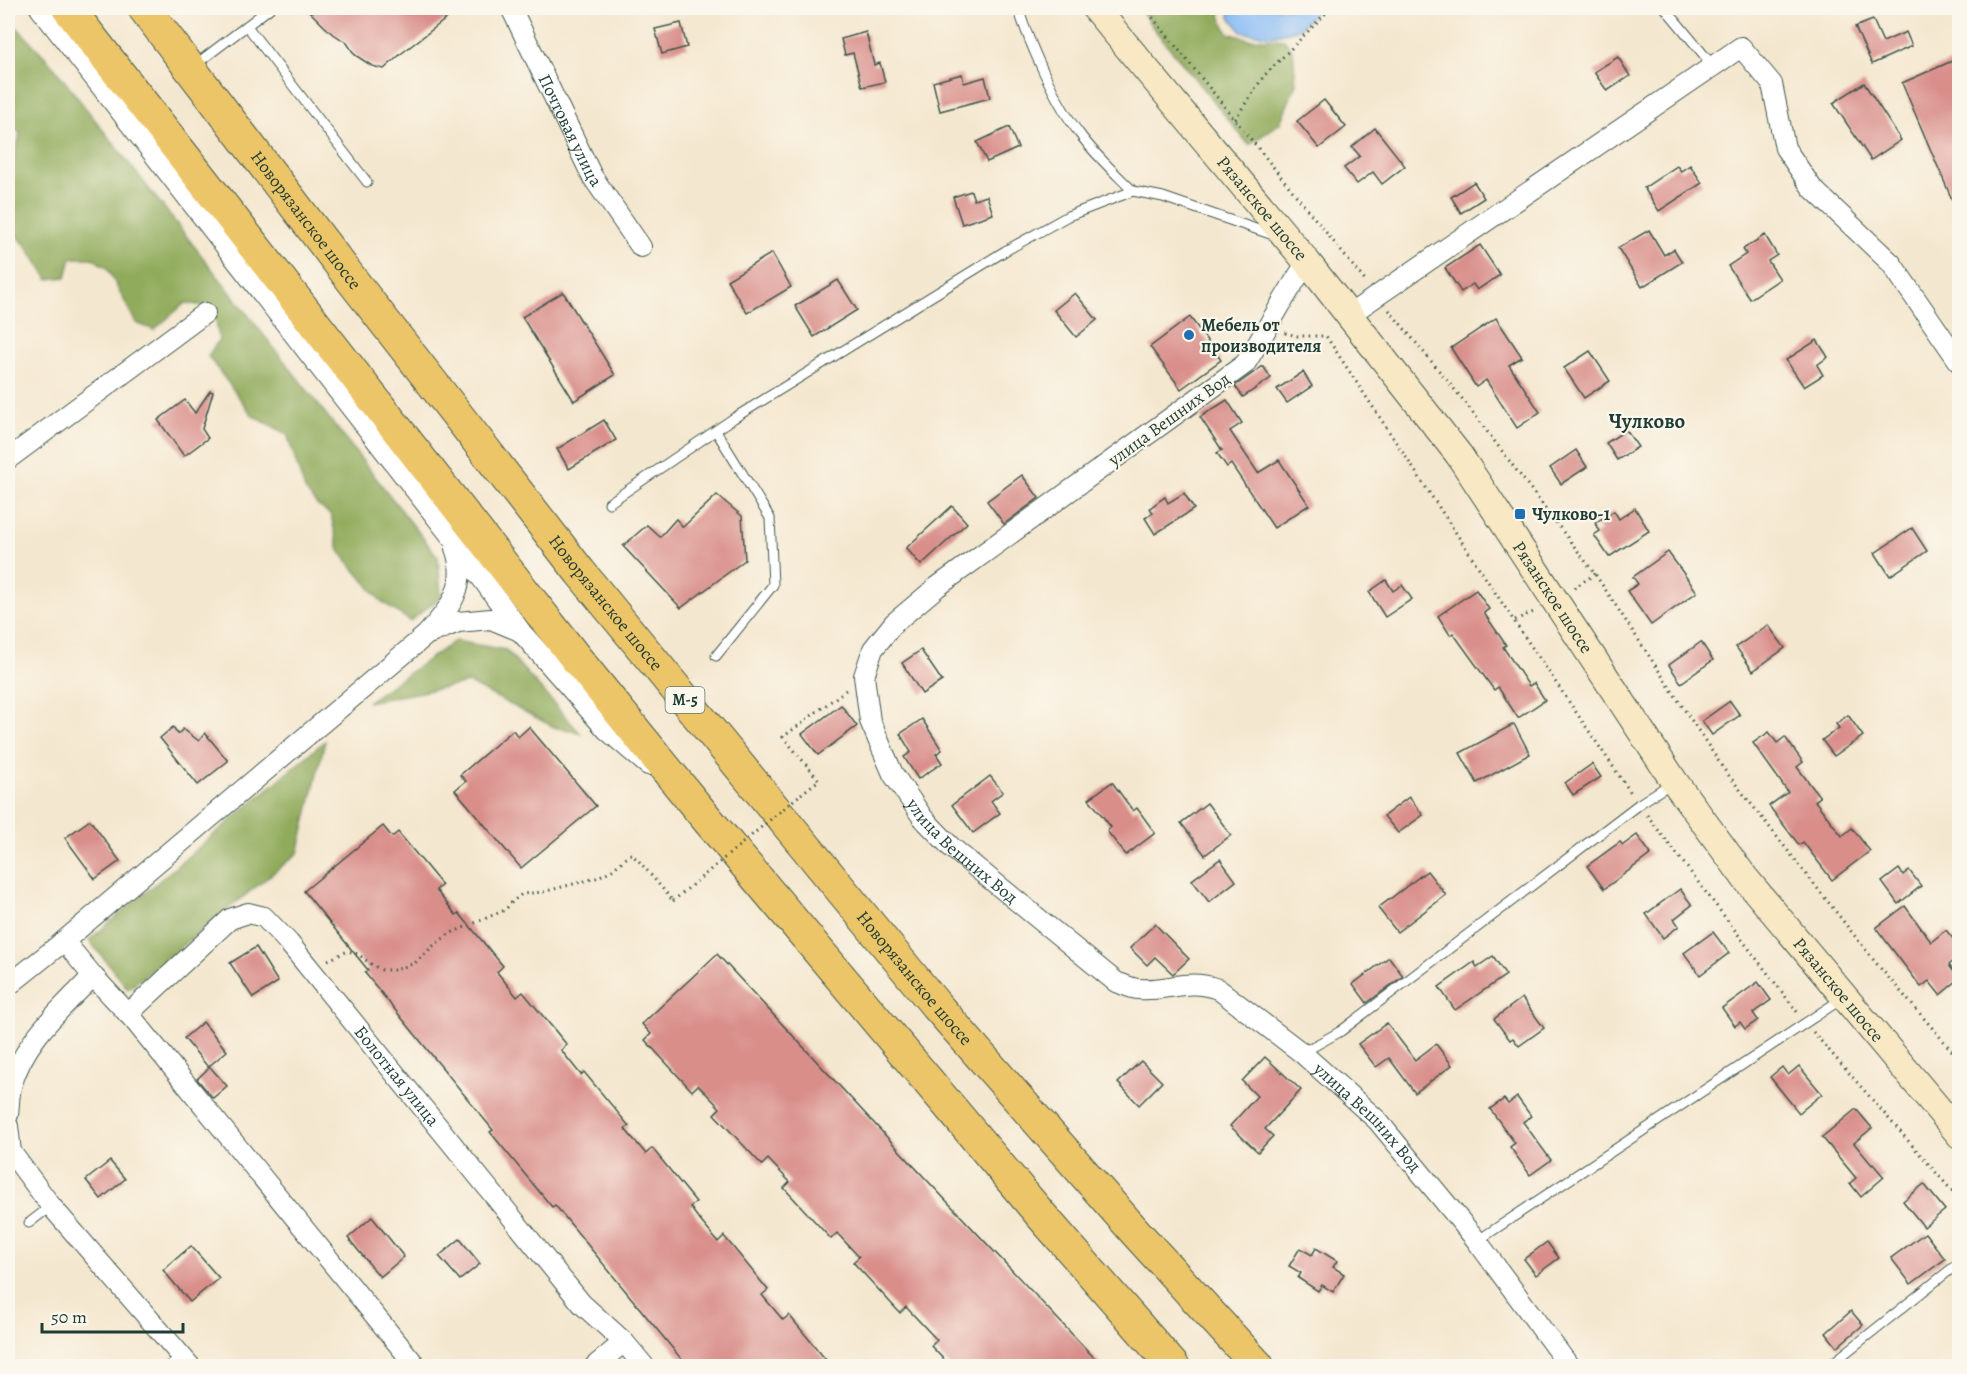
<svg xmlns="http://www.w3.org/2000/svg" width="1967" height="1374" viewBox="0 0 1967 1374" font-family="Alegreya,serif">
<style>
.forest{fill:#91ab5c;stroke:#587448;stroke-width:1.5}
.water{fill:#88bbf5;stroke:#547c94;stroke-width:1.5}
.building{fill:#d98e8a}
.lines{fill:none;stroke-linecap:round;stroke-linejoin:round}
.service-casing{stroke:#3f564b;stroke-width:11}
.minor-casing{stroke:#3f564b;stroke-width:22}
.secondary-casing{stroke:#3f564b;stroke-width:29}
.trunk-casing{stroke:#3f564b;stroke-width:34}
.path{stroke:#3f564b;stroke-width:3;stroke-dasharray:1.5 4.5;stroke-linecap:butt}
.service{stroke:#fff;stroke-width:9}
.minor{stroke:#fff;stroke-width:20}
.secondary{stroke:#f8e8c3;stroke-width:27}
.trunk{stroke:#edc569;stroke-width:32}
.path-bridge{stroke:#3f564b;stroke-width:3;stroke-dasharray:1.5 4.5;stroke-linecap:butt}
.poi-dot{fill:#1f6fb2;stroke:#fbf7ec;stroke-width:2}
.labels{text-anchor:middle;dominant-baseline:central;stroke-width:4.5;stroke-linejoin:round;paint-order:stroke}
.shield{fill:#fbf7ec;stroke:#61756b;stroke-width:1.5}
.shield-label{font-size:16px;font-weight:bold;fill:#1f3d34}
.street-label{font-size:18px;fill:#1f3d34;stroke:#fbf7ec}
.poi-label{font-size:18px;font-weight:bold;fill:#1f3d34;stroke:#fbf7ec;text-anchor:start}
.quarter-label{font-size:21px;font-weight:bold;fill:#1f3d34;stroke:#fbf7ec}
</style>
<rect width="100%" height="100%" fill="#fbf7ec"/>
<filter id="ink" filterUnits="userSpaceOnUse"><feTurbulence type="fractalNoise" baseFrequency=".0167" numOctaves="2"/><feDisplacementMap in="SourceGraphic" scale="12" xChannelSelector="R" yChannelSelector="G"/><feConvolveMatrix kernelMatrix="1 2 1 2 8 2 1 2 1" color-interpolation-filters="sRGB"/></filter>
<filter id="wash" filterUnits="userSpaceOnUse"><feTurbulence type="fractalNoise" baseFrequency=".008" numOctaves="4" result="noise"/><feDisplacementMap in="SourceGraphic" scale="24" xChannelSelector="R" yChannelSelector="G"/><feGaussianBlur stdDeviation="1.35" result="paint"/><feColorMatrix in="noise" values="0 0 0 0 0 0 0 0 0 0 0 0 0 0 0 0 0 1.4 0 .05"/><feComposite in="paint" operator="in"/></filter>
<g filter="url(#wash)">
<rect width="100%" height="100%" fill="#f4e7cf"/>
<g class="forest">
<polygon points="1140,8 1223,8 1220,16 1228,33 1248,39 1284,39 1293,51 1296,84 1280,123 1249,145 1151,25"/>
<polygon points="8,18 48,60 438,557 441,597 410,621 381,601 339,551 331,515 317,505 305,490 287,434 253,416 208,356 219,340 216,321 205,306 185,303 154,330 136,323 107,268 92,258 71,258 66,277 48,279 25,244 8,228 8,161 15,155 20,134 8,118"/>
<polygon points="455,641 506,650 580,733 554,727 469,683 367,702"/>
<polygon points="325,741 298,853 128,989 89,940"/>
</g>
<polygon class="water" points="1229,8 1319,8 1299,29 1272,36 1242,32 1230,17"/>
<g id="blocks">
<g class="building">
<polygon points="306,8 460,8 402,53 384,69 372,66 355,55 347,43 329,31"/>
<polygon points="1873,20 1883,42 1906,32 1912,46 1872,64 1855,27"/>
<polygon points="681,23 687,47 662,54 655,29"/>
<polygon points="866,32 874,65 880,63 885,82 862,87 853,53 845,55 841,39"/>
<polygon points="1618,57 1630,76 1607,91 1594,72"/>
<polygon points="1959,58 1959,216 1902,83"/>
<polygon points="962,74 964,83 985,77 990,98 940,111 933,82"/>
<polygon points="1864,83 1901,140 1871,160 1833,103"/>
<polygon points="1324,100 1346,127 1319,148 1297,121"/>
<polygon points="1009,127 1018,148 987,162 977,142"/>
<polygon points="1375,128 1405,166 1382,184 1373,172 1357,184 1344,168 1360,156 1352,147"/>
<polygon points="1690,165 1702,183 1659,211 1644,188 1677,166 1681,171"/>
<polygon points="1474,182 1484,198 1461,213 1451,197"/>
<polygon points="971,191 974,200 987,196 993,214 962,224 953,197"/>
<polygon points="1649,230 1664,255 1674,249 1682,262 1642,287 1618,248"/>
<polygon points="1765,235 1777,255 1768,261 1780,279 1750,299 1728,266 1746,254 1743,249"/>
<polygon points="1480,245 1500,275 1477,290 1473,284 1461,292 1445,268"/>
<polygon points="772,253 791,287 747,313 727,280"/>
<polygon points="838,280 857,310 814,337 795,306"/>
<polygon points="563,292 615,375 574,401 522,317"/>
<polygon points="1075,293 1097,320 1076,337 1054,310"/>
<polygon points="1190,317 1221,360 1181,389 1150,347"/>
<polygon points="1496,318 1522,357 1509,365 1540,412 1517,428 1486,380 1476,387 1451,348"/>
<polygon points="1817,340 1828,357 1817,365 1823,375 1804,387 1786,360"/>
<polygon points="1590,351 1610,381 1584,398 1564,368"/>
<polygon points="1263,366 1271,378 1243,397 1235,386"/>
<polygon points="1303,372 1312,386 1287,403 1277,389"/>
<polygon points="210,391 213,392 202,429 208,438 184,456 158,420 185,400 195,413"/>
<polygon points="1227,400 1242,423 1230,431 1258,473 1279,460 1309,505 1274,528 1231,464 1227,467 1217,453 1222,450 1200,417"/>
<polygon points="604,420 616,440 569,469 557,449"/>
<polygon points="1626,430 1638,447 1617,460 1606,443"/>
<polygon points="1576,450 1587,467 1561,484 1550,468"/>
<polygon points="1022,475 1039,498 1004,524 987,501"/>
<polygon points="1184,493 1194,509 1155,534 1145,518 1153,513 1150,508 1165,497 1168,503"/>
<polygon points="717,495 742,516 745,560 681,608 623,546 647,525 660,537 676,519 683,527"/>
<polygon points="952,506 967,523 921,565 906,548"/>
<polygon points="1635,508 1649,531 1609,557 1594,535 1600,531 1595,523 1614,511 1619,519"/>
<polygon points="1912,528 1927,551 1890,576 1875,553"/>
<polygon points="1668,552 1697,592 1651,625 1627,591 1638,584 1633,577"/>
<polygon points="1386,580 1393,591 1402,585 1412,599 1385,617 1369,592"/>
<polygon points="1476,590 1489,609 1484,613 1506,645 1503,647 1529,686 1534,683 1545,700 1518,718 1498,687 1494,690 1453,633 1450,635 1438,616"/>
<polygon points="1768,625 1785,648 1753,671 1736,647"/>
<polygon points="1701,642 1713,660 1681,683 1669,665"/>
<polygon points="921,650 942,681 922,694 902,663"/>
<polygon points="1730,701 1740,715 1712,735 1702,721"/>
<polygon points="841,705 857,726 818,755 802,734"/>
<polygon points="1848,715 1863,736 1834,756 1822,740 1839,728 1836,724"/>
<polygon points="922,719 942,750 936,754 942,763 918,779 904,757 911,752 900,734"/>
<polygon points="1514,724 1530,754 1477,783 1460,753"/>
<polygon points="173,727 178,734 183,729 199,741 205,733 228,761 198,785 160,738"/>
<polygon points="529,727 596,806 521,868 455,790 466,781 460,775 513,730 518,737"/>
<polygon points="1769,732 1777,743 1785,737 1803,762 1797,767 1820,797 1815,801 1842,836 1852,828 1870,851 1832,880 1803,842 1799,845 1769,806 1788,792 1753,743"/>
<polygon points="1592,764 1601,777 1573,795 1565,783"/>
<polygon points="990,776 1003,792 991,801 1000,813 973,833 952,805"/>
<polygon points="1112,782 1133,811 1137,808 1155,833 1126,855 1107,831 1111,827 1089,799"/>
<polygon points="1409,797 1423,815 1398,833 1384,816"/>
<polygon points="1207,803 1231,835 1205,855 1181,823"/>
<polygon points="90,820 120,861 95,879 65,838"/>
<polygon points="383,826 392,837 398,832 442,885 436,890 456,915 459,913 503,966 497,972 517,997 523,992 567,1045 561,1050 581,1075 584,1072 629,1126 625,1129 646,1154 652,1148 696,1202 690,1207 698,1218 718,1242 724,1236 768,1290 762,1295 783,1320 789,1315 831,1366 687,1366 555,1205 552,1207 490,1132 493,1130 365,973 368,970 304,891"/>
<polygon points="1637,835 1651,854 1604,889 1587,866 1620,842 1623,845"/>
<polygon points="1220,859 1236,881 1209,902 1192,880"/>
<polygon points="1899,869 1903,875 1909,870 1921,886 1898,904 1882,882"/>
<polygon points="1427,871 1446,895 1397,932 1378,908"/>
<polygon points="1680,889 1692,905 1674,919 1679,926 1663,938 1646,914"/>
<polygon points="1905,906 1931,942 1946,930 1959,946 1959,956 1949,965 1959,979 1940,995 1929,981 1921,987 1876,928"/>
<polygon points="1155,924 1189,959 1173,974 1155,957 1147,965 1130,948"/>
<polygon points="1713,932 1729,953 1700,975 1684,953"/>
<polygon points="256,947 278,982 253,998 230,963"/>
<polygon points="717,954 924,1177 1102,1366 950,1366 931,1346 937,1340 906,1307 900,1313 853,1262 859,1257 837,1233 831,1239 784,1188 790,1182 768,1159 762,1165 714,1114 720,1108 698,1085 692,1091 645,1040 651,1034 642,1024"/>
<polygon points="1493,956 1506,975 1455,1010 1439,987 1474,962 1477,967"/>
<polygon points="1389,957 1403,976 1367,1003 1353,984"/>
<polygon points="1758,982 1771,1000 1753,1013 1758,1020 1745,1029 1740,1022 1735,1026 1722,1008"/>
<polygon points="1522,998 1544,1028 1519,1046 1513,1038 1510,1040 1494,1019"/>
<polygon points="203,1022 227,1051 208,1067 184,1038"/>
<polygon points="1387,1023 1415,1060 1436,1044 1452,1065 1415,1093 1389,1058 1376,1067 1358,1044"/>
<polygon points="1265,1057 1301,1090 1265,1129 1273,1136 1258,1152 1230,1126 1257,1096 1242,1081"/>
<polygon points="1141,1061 1162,1082 1139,1105 1118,1083"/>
<polygon points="1799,1066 1822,1094 1799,1113 1770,1077 1782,1067 1788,1075"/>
<polygon points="210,1067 227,1086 213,1098 197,1079"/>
<polygon points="1517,1097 1531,1116 1523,1122 1551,1160 1530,1175 1510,1147 1515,1143 1490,1109 1504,1099 1508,1104"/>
<polygon points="1856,1109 1872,1128 1854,1143 1872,1165 1873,1164 1884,1177 1861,1197 1850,1183 1856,1178 1822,1137"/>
<polygon points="110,1161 125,1179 101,1199 86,1180"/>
<polygon points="1924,1184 1945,1210 1924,1227 1903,1201"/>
<polygon points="372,1217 404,1257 380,1277 348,1238"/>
<polygon points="1925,1233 1945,1259 1911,1284 1891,1258"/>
<polygon points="460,1239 480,1264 460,1280 439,1256"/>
<polygon points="1547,1242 1559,1258 1536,1275 1524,1259"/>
<polygon points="191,1246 219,1278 190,1302 163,1270"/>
<polygon points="1300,1248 1312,1255 1316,1248 1337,1261 1333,1267 1344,1274 1333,1292 1322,1285 1318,1291 1298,1278 1301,1273 1289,1266"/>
<polygon points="1851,1311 1863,1325 1837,1347 1826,1333"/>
</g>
</g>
</g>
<g filter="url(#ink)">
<use href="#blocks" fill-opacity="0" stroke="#3f564b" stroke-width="1.5"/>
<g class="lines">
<defs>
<g id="service">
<path d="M1018,8C1030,45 1055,102 1079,133C1094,154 1114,172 1133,191"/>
<polyline points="1665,8 1713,66"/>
<polyline points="247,26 367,182"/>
<polyline points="195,65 270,8"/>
<polyline points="609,503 734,418 1005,251 1068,216 1133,191 1163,197 1276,236"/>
<polyline points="716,656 773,585 770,518 716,431"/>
<polyline points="1302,1053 1341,1031 1639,804 1673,782"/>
<polyline points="29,1223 51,1206"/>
<polyline points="1477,1241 1843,998"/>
<polyline points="170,1366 182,1356"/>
<polyline points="1829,1366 1960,1262"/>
</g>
<g id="minor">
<polyline points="40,8 451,536 521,632 607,730 648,765"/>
<path id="s1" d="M511,8L592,176L641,247"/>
<path id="s2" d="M1307,262C1285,295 1267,330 1245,364L937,587L894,623L873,649L864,676L870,721L893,774L923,818L951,847L1116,982C1123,984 1131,989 1139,989C1169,991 1187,978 1218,989L1302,1053L1377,1120L1477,1241L1569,1366"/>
<polyline points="1349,315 1741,47 1772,84 1785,148 1812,188 1891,263 1960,363"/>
<polyline points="8,459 205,313"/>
<polyline points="431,633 458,622 491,619 520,631"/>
<polyline points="64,941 93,976 133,1019 416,1366"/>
<path d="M8,986L64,941L426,635C450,608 469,586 455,548"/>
<path id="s3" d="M128,1014L230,919L248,913L264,917L289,943L582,1304L624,1342L644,1366"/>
<path d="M8,1115C9,1106 9,1096 11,1087C23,1041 61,1009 93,976"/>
<polyline points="8,1126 11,1152 51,1206 190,1366"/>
<polyline points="595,1366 624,1342"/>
</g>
<g id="secondary">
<path id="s4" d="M1095,8L1307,262L1459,455L1674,781L1745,878L1960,1135"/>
</g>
<g id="trunk">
<polyline points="68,8 575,657 697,807 1041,1215 1173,1366"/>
<path id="s5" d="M144,8L348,275L580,572L935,1004L1138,1235L1258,1366"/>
</g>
</defs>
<use href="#service" class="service-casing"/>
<use href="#minor" class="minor-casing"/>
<use href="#secondary" class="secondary-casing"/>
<use href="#trunk" class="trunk-casing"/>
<g class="path">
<polyline points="1145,8 1366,282"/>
<polyline points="1235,119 1264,76 1331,8"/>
<polyline points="1389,310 1464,401 1595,574 1723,768 1876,963 1960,1060"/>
<polyline points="1285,333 1298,336 1326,336 1514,621 1631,793"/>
<polyline points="1574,588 1595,574"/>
<polyline points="1515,620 1536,611"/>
<polyline points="801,794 819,780 783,737 846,690"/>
<polyline points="1647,815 1798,1013"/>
<polyline points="328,960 348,951 358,954 372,965 382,970 395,970 415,963 432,947 449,934 505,910 513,901 522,894 543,892 596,878 612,870 631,854 638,860 673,901"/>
<polyline points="1813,1032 1960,1200"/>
</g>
<use href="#service" class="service"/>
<use href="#minor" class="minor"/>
<use href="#secondary" class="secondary"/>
<use href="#trunk" class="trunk"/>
<polyline class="path-bridge" points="673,901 801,794"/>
</g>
</g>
<g class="poi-dot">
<circle cx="1189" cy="335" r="6"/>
<rect x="1514" y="508" width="12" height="12" rx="3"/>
</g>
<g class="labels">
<rect class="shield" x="665.5" y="687" width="39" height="26" rx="4.5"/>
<g class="shield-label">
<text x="685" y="700">М-5</text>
</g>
<g class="street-label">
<text stroke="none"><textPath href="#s1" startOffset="136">Почтовая улица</textPath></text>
<text stroke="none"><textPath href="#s4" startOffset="261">Рязанское шоссе</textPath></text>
<text stroke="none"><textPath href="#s5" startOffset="267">Новорязанское шоссе</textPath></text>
<text transform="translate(1169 419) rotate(-36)">улица Вешних Вод</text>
<text stroke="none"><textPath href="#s4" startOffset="747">Рязанское шоссе</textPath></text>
<text stroke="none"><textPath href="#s5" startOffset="753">Новорязанское шоссе</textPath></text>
<text stroke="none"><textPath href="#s2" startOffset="825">улица Вешних Вод</textPath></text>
<text stroke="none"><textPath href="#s5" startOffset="1239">Новорязанское шоссе</textPath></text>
<text stroke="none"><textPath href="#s4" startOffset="1233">Рязанское шоссе</textPath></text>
<text stroke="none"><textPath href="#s3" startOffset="382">Болотная улица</textPath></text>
<text stroke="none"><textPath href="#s2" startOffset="1329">улица Вешних Вод</textPath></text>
</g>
<g class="poi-label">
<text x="1201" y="325">Мебель от<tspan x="1201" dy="21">производителя</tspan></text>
<text x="1532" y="514">Чулково-1</text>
</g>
<g class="quarter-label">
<text x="1647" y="421">Чулково</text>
</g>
</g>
<rect width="1967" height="1374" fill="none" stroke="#fbf7ec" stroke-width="30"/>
<path d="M42 1323v9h141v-9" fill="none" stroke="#1f3d34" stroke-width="3"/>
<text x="51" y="1323" font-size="18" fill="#1f3d34" stroke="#fbf7ec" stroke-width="4.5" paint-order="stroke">50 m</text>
</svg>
